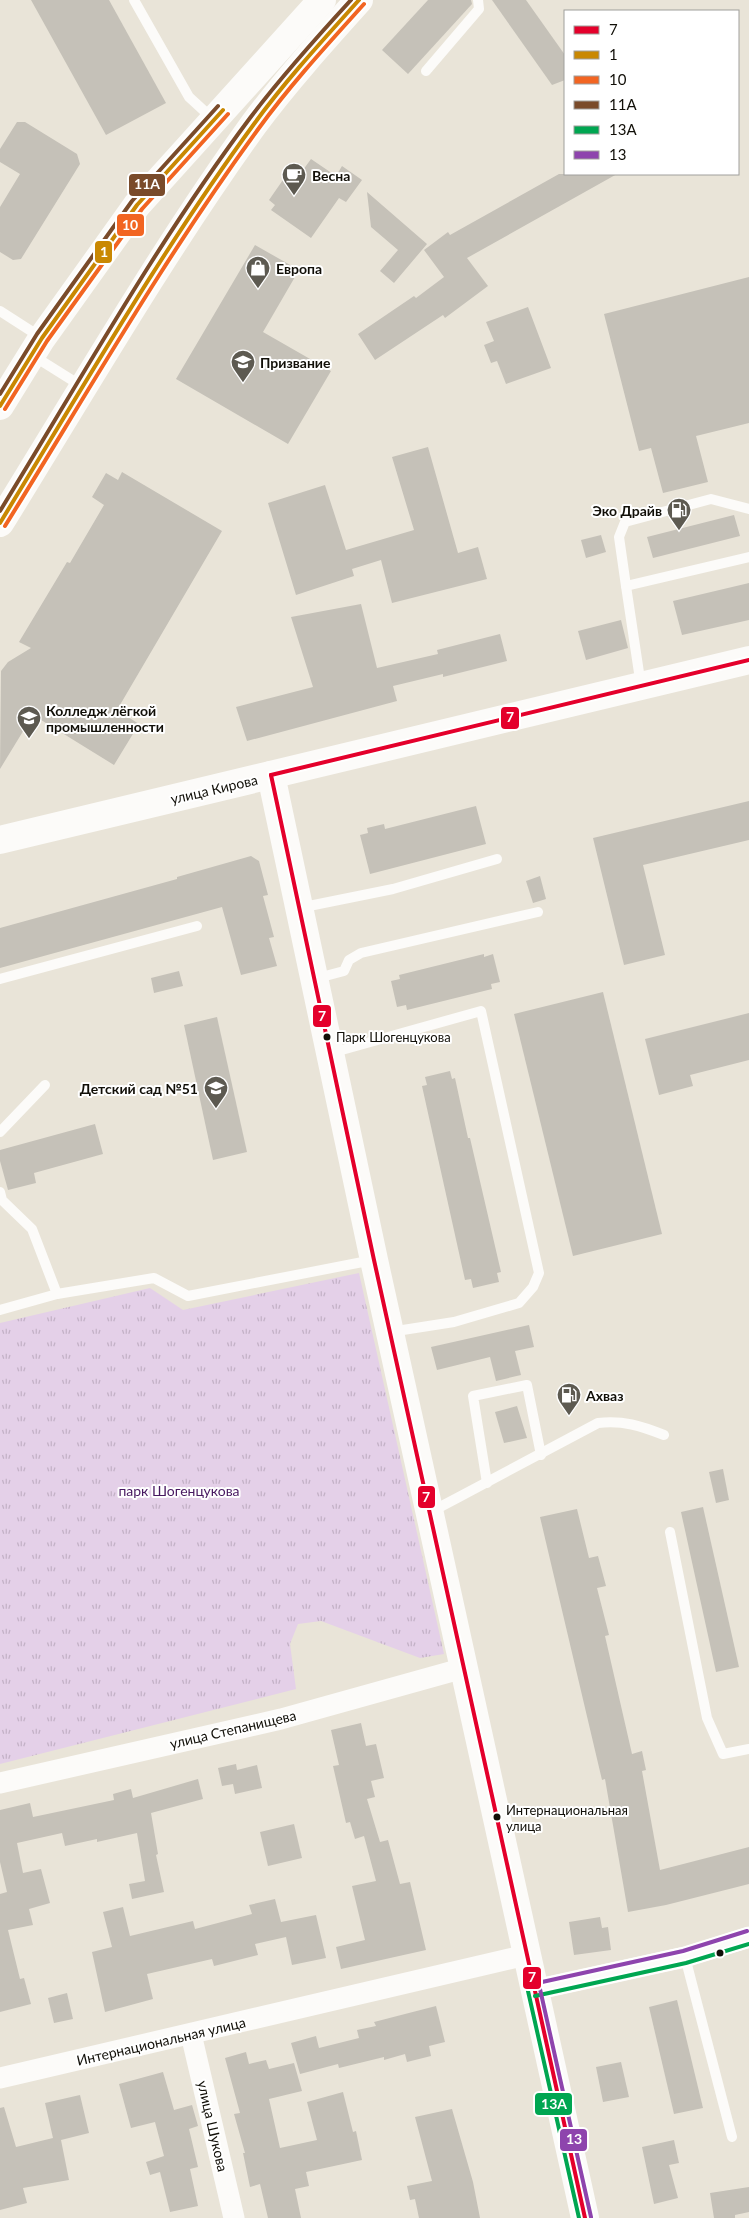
<svg xmlns="http://www.w3.org/2000/svg" width="749" height="2218" viewBox="0 0 749 2218" font-family="Lato,sans-serif">
<style>
.grass{fill:url(#grass-tufts)}
.building{fill:#c5c1b8}
.lines{fill:none;stroke-linecap:round;stroke-linejoin:round}
.lane{stroke:#fcfbf9;stroke-width:10}
.street{stroke:#fcfbf9;stroke-width:21}
.secondary{stroke:#fcfbf9;stroke-width:28}
.bus-1-casing{stroke:#fff;stroke-width:8}
.bus-2-casing{stroke:#fff;stroke-width:8}
.bus-3-casing{stroke:#fff;stroke-width:8}
.bus-4-casing{stroke:#fff;stroke-width:8}
.bus-5-casing{stroke:#fff;stroke-width:8}
.bus-6-casing{stroke:#fff;stroke-width:8}
.bus-1{stroke:#e4002b;stroke-width:4}
.bus-2{stroke:#c98802;stroke-width:4}
.bus-3{stroke:#f26522;stroke-width:4}
.bus-4{stroke:#7a4b2a;stroke-width:4}
.bus-5{stroke:#00a651;stroke-width:4}
.bus-6{stroke:#8e44ad;stroke-width:4}
.bus-dot{fill:#110f08;stroke:#fff;stroke-width:2}
.labels{text-anchor:middle;dominant-baseline:central;stroke-width:4;stroke-linejoin:round;paint-order:stroke}
.bus-label{font-size:13px;fill:#110f08;stroke:#fff;text-anchor:start}
.poi-label{font-size:14px;font-weight:bold;fill:#110f08;stroke:#fff;text-anchor:start}
.street-label{font-size:14px;fill:#110f08;stroke:#fff}
.park-label{font-size:14px;fill:#471860;stroke:#fff}
.line-badge{stroke:#fff;stroke-width:2}
.badge-label{font-size:14px;text-anchor:middle;font-weight:bold;fill:#fff}
</style>
<defs>
<pattern id="grass-tufts" width="24" height="20" patternUnits="userSpaceOnUse" patternTransform="scale(1.25)"><rect width="24" height="20" fill="#e4d0e8"/><path d="M3 7l-1-3M5 7V3M7 7l1-3M15 17l-1-3M17 17v-4M19 17l1-3" fill="none" stroke="#c3b1c6"/></pattern>
</defs>
<rect width="100%" height="100%" fill="#e9e4d8"/>
<polygon class="grass" points="359,1273 444,1654 420,1658 321,1621 298,1624 290,1644 296,1689 0,1764 0,1323 150,1288 183,1310"/>
<g class="building">
<polygon points="31,0 109,0 166,103 106,135"/>
<polygon points="428,0 471,0 472,4 408,74 382,50"/>
<polygon points="492,0 526,0 565,55 565,80 552,85"/>
<polygon points="17,122 25,122 77,154 80,164 21,259 13,260 0,252 0,207 20,174 0,162 0,149"/>
<polygon points="311,159 336,176 342,166 362,180 346,202 339,198 311,238 271,210 275,205 269,200 294,164 303,170"/>
<polygon points="559,174 617,174 467,258 488,286 445,318 443,315 375,360 358,334 414,296 416,298 444,277 424,250 448,232 450,235"/>
<polygon points="367,192 427,244 394,283 380,271 398,250 371,227"/>
<polygon points="255,245 299,270 263,332 331,371 288,444 176,379"/>
<polygon points="749,277 749,423 696,436 708,482 663,493 651,448 639,451 604,314"/>
<polygon points="528,307 551,368 506,384 497,361 491,363 484,345 494,341 486,322"/>
<polygon points="428,447 458,553 478,547 487,579 392,603 381,560 352,569 354,576 296,595 268,503 325,485 346,550 414,530 392,457"/>
<polygon points="122,472 222,531 117,710 139,724 114,765 33,715 0,769 1,671 8,662 31,648 19,642 67,562 70,563 104,505 92,497 106,473 118,480"/>
<polygon points="734,515 740,536 653,558 647,537"/>
<polygon points="601,535 606,552 586,558 581,540"/>
<polygon points="749,583 749,620 682,635 673,601"/>
<polygon points="361,604 377,668 438,654 437,650 500,634 507,661 443,677 443,674 393,686 397,701 247,741 236,707 313,687 291,617"/>
<polygon points="621,620 628,648 586,660 578,631"/>
<polygon points="749,801 749,840 643,865 665,955 624,965 593,838"/>
<polygon points="476,806 486,844 370,874 360,835 368,833 367,828 384,824 385,829"/>
<polygon points="251,856 259,861 268,895 263,896 274,937 269,938 277,966 241,975 222,907 0,968 0,928 177,879 177,877"/>
<polygon points="540,876 546,899 533,903 526,881"/>
<polygon points="484,954 484,957 493,954 500,982 491,984 492,989 407,1010 406,1005 397,1007 391,981 400,979 399,975"/>
<polygon points="179,971 183,986 154,993 151,978"/>
<polygon points="603,992 662,1234 573,1256 514,1014"/>
<polygon points="749,1013 749,1060 690,1075 693,1086 659,1095 645,1039"/>
<polygon points="217,1017 247,1152 213,1160 184,1025"/>
<polygon points="450,1071 452,1079 455,1078 468,1138 470,1138 501,1272 497,1273 499,1282 473,1288 471,1279 465,1280 422,1086 427,1085 425,1077"/>
<polygon points="95,1124 103,1154 34,1173 36,1183 8,1190 0,1161 0,1150"/>
<polygon points="529,1325 534,1347 515,1351 521,1375 496,1381 490,1357 437,1370 431,1347"/>
<polygon points="517,1406 527,1438 504,1443 495,1412"/>
<polygon points="723,1469 729,1500 716,1503 709,1472"/>
<polygon points="703,1507 739,1667 716,1672 681,1512"/>
<polygon points="577,1509 589,1558 598,1556 606,1586 597,1588 609,1635 605,1636 632,1754 642,1751 646,1770 642,1771 660,1870 749,1847 749,1884 666,1905 628,1912 605,1779 602,1780 540,1517"/>
<polygon points="361,1723 366,1746 376,1744 384,1778 371,1781 375,1797 367,1799 380,1842 388,1840 400,1884 410,1882 426,1950 341,1969 336,1947 365,1940 352,1886 376,1881 364,1836 355,1839 350,1822 346,1823 333,1766 339,1765 331,1730"/>
<polygon points="236,1764 237,1770 257,1765 262,1788 235,1794 233,1784 222,1786 218,1768"/>
<polygon points="198,1779 203,1799 151,1813 158,1854 156,1855 164,1892 132,1899 129,1884 145,1881 137,1833 97,1842 97,1839 65,1846 62,1833 17,1843 23,1873 41,1869 50,1903 29,1909 33,1925 8,1930 20,1979 24,1978 31,2004 0,2012 0,1894 7,1892 0,1862 0,1810 30,1803 33,1817 114,1800 113,1794 131,1789 133,1798"/>
<polygon points="294,1824 302,1858 268,1866 260,1832"/>
<polygon points="275,1899 281,1922 316,1915 326,1958 292,1965 286,1937 255,1944 258,1955 214,1966 212,1959 147,1974 153,1999 105,2012 92,1952 112,1947 103,1912 123,1907 130,1936 193,1921 195,1929 252,1914 249,1905"/>
<polygon points="600,1917 602,1928 608,1927 611,1950 574,1955 569,1922"/>
<polygon points="67,1993 73,2019 54,2023 48,1998"/>
<polygon points="677,2000 703,2108 674,2114 649,2007"/>
<polygon points="436,2006 445,2042 429,2046 431,2056 407,2062 405,2054 384,2060 384,2057 339,2068 338,2064 300,2074 291,2043 316,2036 319,2048 359,2038 357,2030 376,2026 374,2022"/>
<polygon points="246,2052 249,2064 266,2060 269,2069 294,2063 302,2091 269,2099 280,2148 317,2140 307,2102 343,2092 353,2132 356,2131 362,2160 306,2172 309,2186 295,2189 301,2218 268,2218 260,2184 250,2187 243,2153 245,2153 234,2114 240,2113 225,2058"/>
<polygon points="621,2062 629,2097 603,2102 596,2067"/>
<polygon points="163,2072 174,2110 192,2105 198,2126 189,2129 198,2167 190,2169 198,2206 170,2212 160,2172 150,2175 146,2162 164,2156 155,2122 131,2128 119,2084"/>
<polygon points="80,2095 89,2133 61,2140 69,2180 23,2188 27,2203 0,2210 0,2108 4,2107 16,2147 53,2138 45,2103"/>
<polygon points="452,2109 473,2182 480,2218 419,2218 415,2199 410,2200 407,2186 432,2181 415,2117"/>
<polygon points="674,2140 679,2163 669,2165 678,2198 654,2204 642,2147"/>
<polygon points="749,2187 749,2212 735,2215 735,2218 714,2218 710,2193"/>
</g>
<g class="lines">
<g class="lane">
<polyline points="134,0 189,97 213,119"/>
<polyline points="426,71 479,9 478,0"/>
<polyline points="0,311 42,338"/>
<polyline points="32,355 83,387"/>
<polyline points="626,586 619,537 625,522 711,499 749,509"/>
<polyline points="641,686 626,586 749,557"/>
<polyline points="299,908 393,889 497,859"/>
<polyline points="0,979 197,926"/>
<polyline points="314,979 344,971 349,960 361,953 538,912"/>
<polyline points="331,1053 481,1011 539,1273 533,1287 519,1303 454,1322 390,1332"/>
<polyline points="0,1132 45,1085"/>
<polyline points="0,1192 2,1200 32,1229 57,1294"/>
<polyline points="0,1310 57,1294 154,1278 188,1296 373,1260"/>
<polyline points="487,1483 473,1396 527,1385 541,1455"/>
<path d="M431,1508L440,1507L459,1497L598,1423C623,1420 641,1426 664,1435"/>
<polyline points="670,1532 707,1718 723,1754 749,1749"/>
<polyline points="685,1957 732,2137"/>
</g>
<g class="street">
<polyline points="0,1783 281,1719 464,1668"/>
<polyline points="534,1990 685,1957 749,1937"/>
<polyline points="191,2034 234,2218"/>
<polyline points="0,2078 526,1955"/>
</g>
<g class="secondary">
<polyline points="0,406 42,338 137,205 322,0"/>
<path d="M0,523C83,389 162,252 254,124C286,81 323,40 359,0"/>
<polyline points="271,775 374,1260 585,2218"/>
<polyline points="0,840 749,660"/>
</g>
<defs>
<g id="bus-1">
<polyline points="271,775 374,1260 585,2218"/>
<polyline points="271,775 749,660"/>
</g>
<g id="bus-2">
<polyline points="0,406 42,338 137,205 223,110"/>
<path d="M0,523C82,389 161,251 254,124C286,80 323,40 359,0"/>
</g>
<g id="bus-3">
<polyline points="5,409 47,341 142,209 228,114"/>
<path d="M5,526C88,392 166,255 259,128C291,84 328,44 364,4"/>
</g>
<g id="bus-4">
<polyline points="0,394 37,334 132,201 218,106"/>
<path d="M0,511C81,379 157,242 250,118C281,77 316,38 351,0"/>
</g>
<g id="bus-5">
<polyline points="528,1991 579,2218"/>
<polyline points="535,1996 686,1963 749,1944"/>
</g>
<g id="bus-6">
<polyline points="533,1984 683,1951 747,1931"/>
<polyline points="540,1989 591,2217"/>
</g>
</defs>
<use href="#bus-1" class="bus-1-casing"/>
<use href="#bus-2" class="bus-2-casing"/>
<use href="#bus-3" class="bus-3-casing"/>
<use href="#bus-4" class="bus-4-casing"/>
<use href="#bus-5" class="bus-5-casing"/>
<use href="#bus-6" class="bus-6-casing"/>
<use href="#bus-1" class="bus-1"/>
<use href="#bus-2" class="bus-2"/>
<use href="#bus-3" class="bus-3"/>
<use href="#bus-4" class="bus-4"/>
<use href="#bus-5" class="bus-5"/>
<use href="#bus-6" class="bus-6"/>
</g>
<defs>
<symbol id="cafe-pin" viewBox="-11 -11 22 30"><path d="M0 17L-7.5 6A9.5 9.5 0 1 1 7.5 6Z" fill="#5d5a51" stroke="#fff"/><path d="M-5.5-4.5H6V0H3Q3 3.5 0 3.5H-2.5Q-5.5 3.5-5.5 0ZM3-3.2v2h1.7v-2ZM-6 4.5H4V6H-6Z" fill="#fff"/></symbol>
<symbol id="shop-pin" viewBox="-11 -11 22 30"><path d="M0 17L-7.5 6A9.5 9.5 0 1 1 7.5 6Z" fill="#5d5a51" stroke="#fff"/><path d="M-5-2.5h2.3a2.7 3.5 0 0 1 5.4 0H5L5.5 6h-11ZM-1.5-2.5h3a1.5 2.3 0 0 0-3 0Z" fill="#fff"/></symbol>
<symbol id="university-pin" viewBox="-11 -11 22 30"><path d="M0 17L-7.5 6A9.5 9.5 0 1 1 7.5 6Z" fill="#5d5a51" stroke="#fff"/><path d="M0-5L7-2L0 1L-7-2ZM-4 1L0 2.5L4 1V4Q0 6-4 4Z" fill="#fff"/></symbol>
<symbol id="fuel-pin" viewBox="-11 -11 22 30"><path d="M0 17L-7.5 6A9.5 9.5 0 1 1 7.5 6Z" fill="#5d5a51" stroke="#fff"/><path d="M-5.5-6h7V0h2V4h1.3V-2.5L3-4.5l.8-.8L6-3V5H2.5V1h-1V6h-7ZM-4.2-4.7v3.2H.2V-4.7Z" fill="#fff"/></symbol>
<symbol id="school-pin" viewBox="-11 -11 22 30"><path d="M0 17L-7.5 6A9.5 9.5 0 1 1 7.5 6Z" fill="#5d5a51" stroke="#fff"/><path d="M0-5L7-2L0 1L-7-2ZM-4 1L0 2.5L4 1V4Q0 6-4 4Z" fill="#fff"/></symbol>
</defs>
<g fill-rule="evenodd">
<use href="#cafe-pin" x="280" y="161" width="28" height="38"/>
<use href="#shop-pin" x="244" y="254" width="28" height="38"/>
<use href="#university-pin" x="229" y="348" width="28" height="38"/>
<use href="#fuel-pin" x="665" y="496" width="28" height="38"/>
<use href="#university-pin" x="15" y="704" width="28" height="38"/>
<use href="#school-pin" x="202" y="1074" width="28" height="38"/>
<use href="#fuel-pin" x="555" y="1381" width="28" height="38"/>
</g>
<g class="bus-dot">
<circle cx="327" cy="1037" r="4.5"/>
<circle cx="497" cy="1817" r="4.5"/>
<circle cx="720" cy="1953" r="4.5"/>
</g>
<g class="labels">
<g class="bus-label">
<text x="336" y="1037">Парк Шогенцукова</text>
<text x="506" y="1810">Интернациональная<tspan x="506" dy="16">улица</tspan></text>
</g>
<g class="poi-label">
<text x="312" y="175">Весна</text>
<text x="276" y="268">Европа</text>
<text x="260" y="362">Призвание</text>
<text x="662" y="510" text-anchor="end">Эко Драйв</text>
<text x="46" y="710">Колледж лёгкой<tspan x="46" dy="16">промышленности</tspan></text>
<text x="198" y="1088" text-anchor="end">Детский сад №51</text>
<text x="586" y="1395">Ахваз</text>
</g>
<g class="street-label">
<text transform="translate(214 789) rotate(-13)">улица Кирова</text>
<text transform="translate(233 1729) rotate(-13)">улица Степанищева</text>
<text transform="translate(161 2041) rotate(-13)">Интернациональная улица</text>
<text transform="translate(213 2126) rotate(77)">улица Шукова</text>
</g>
<g class="park-label">
<text x="179" y="1490">парк Шогенцукова</text>
</g>
</g>
<g class="line-badge">
<rect x="128" y="173" width="38" height="24" rx="5" fill="#7a4b2a"/>
<rect x="116" y="213" width="29" height="24" rx="5" fill="#f26522"/>
<rect x="94" y="240" width="19" height="24" rx="5" fill="#c98802"/>
<rect x="500" y="706" width="20" height="24" rx="5" fill="#e4002b"/>
<rect x="312" y="1004" width="20" height="24" rx="5" fill="#e4002b"/>
<rect x="417" y="1485" width="19" height="24" rx="5" fill="#e4002b"/>
<rect x="522" y="1966" width="20" height="24" rx="5" fill="#e4002b"/>
<rect x="534" y="2092" width="39" height="24" rx="5" fill="#00a651"/>
<rect x="559" y="2128" width="29" height="24" rx="5" fill="#8e44ad"/>
</g>
<g class="badge-label">
<text x="147" y="189">11А</text>
<text x="130" y="230">10</text>
<text x="104" y="257">1</text>
<text x="510" y="722">7</text>
<text x="322" y="1021">7</text>
<text x="426" y="1502">7</text>
<text x="532" y="1982">7</text>
<text x="554" y="2109">13А</text>
<text x="574" y="2144">13</text>
</g>
<rect x="564" y="10" width="175" height="165" fill="#ffffff" stroke="#a09f9c"/>
<rect x="574" y="26" width="25" height="8" fill="#e4002b" stroke="#a09f9c"/>
<text x="609" y="35" font-size="15" fill="#110f08">7</text>
<rect x="574" y="51" width="25" height="8" fill="#c98802" stroke="#a09f9c"/>
<text x="609" y="60" font-size="15" fill="#110f08">1</text>
<rect x="574" y="76" width="25" height="8" fill="#f26522" stroke="#a09f9c"/>
<text x="609" y="85" font-size="15" fill="#110f08">10</text>
<rect x="574" y="101" width="25" height="8" fill="#7a4b2a" stroke="#a09f9c"/>
<text x="609" y="110" font-size="15" fill="#110f08">11А</text>
<rect x="574" y="126" width="25" height="8" fill="#00a651" stroke="#a09f9c"/>
<text x="609" y="135" font-size="15" fill="#110f08">13А</text>
<rect x="574" y="151" width="25" height="8" fill="#8e44ad" stroke="#a09f9c"/>
<text x="609" y="160" font-size="15" fill="#110f08">13</text>
</svg>
